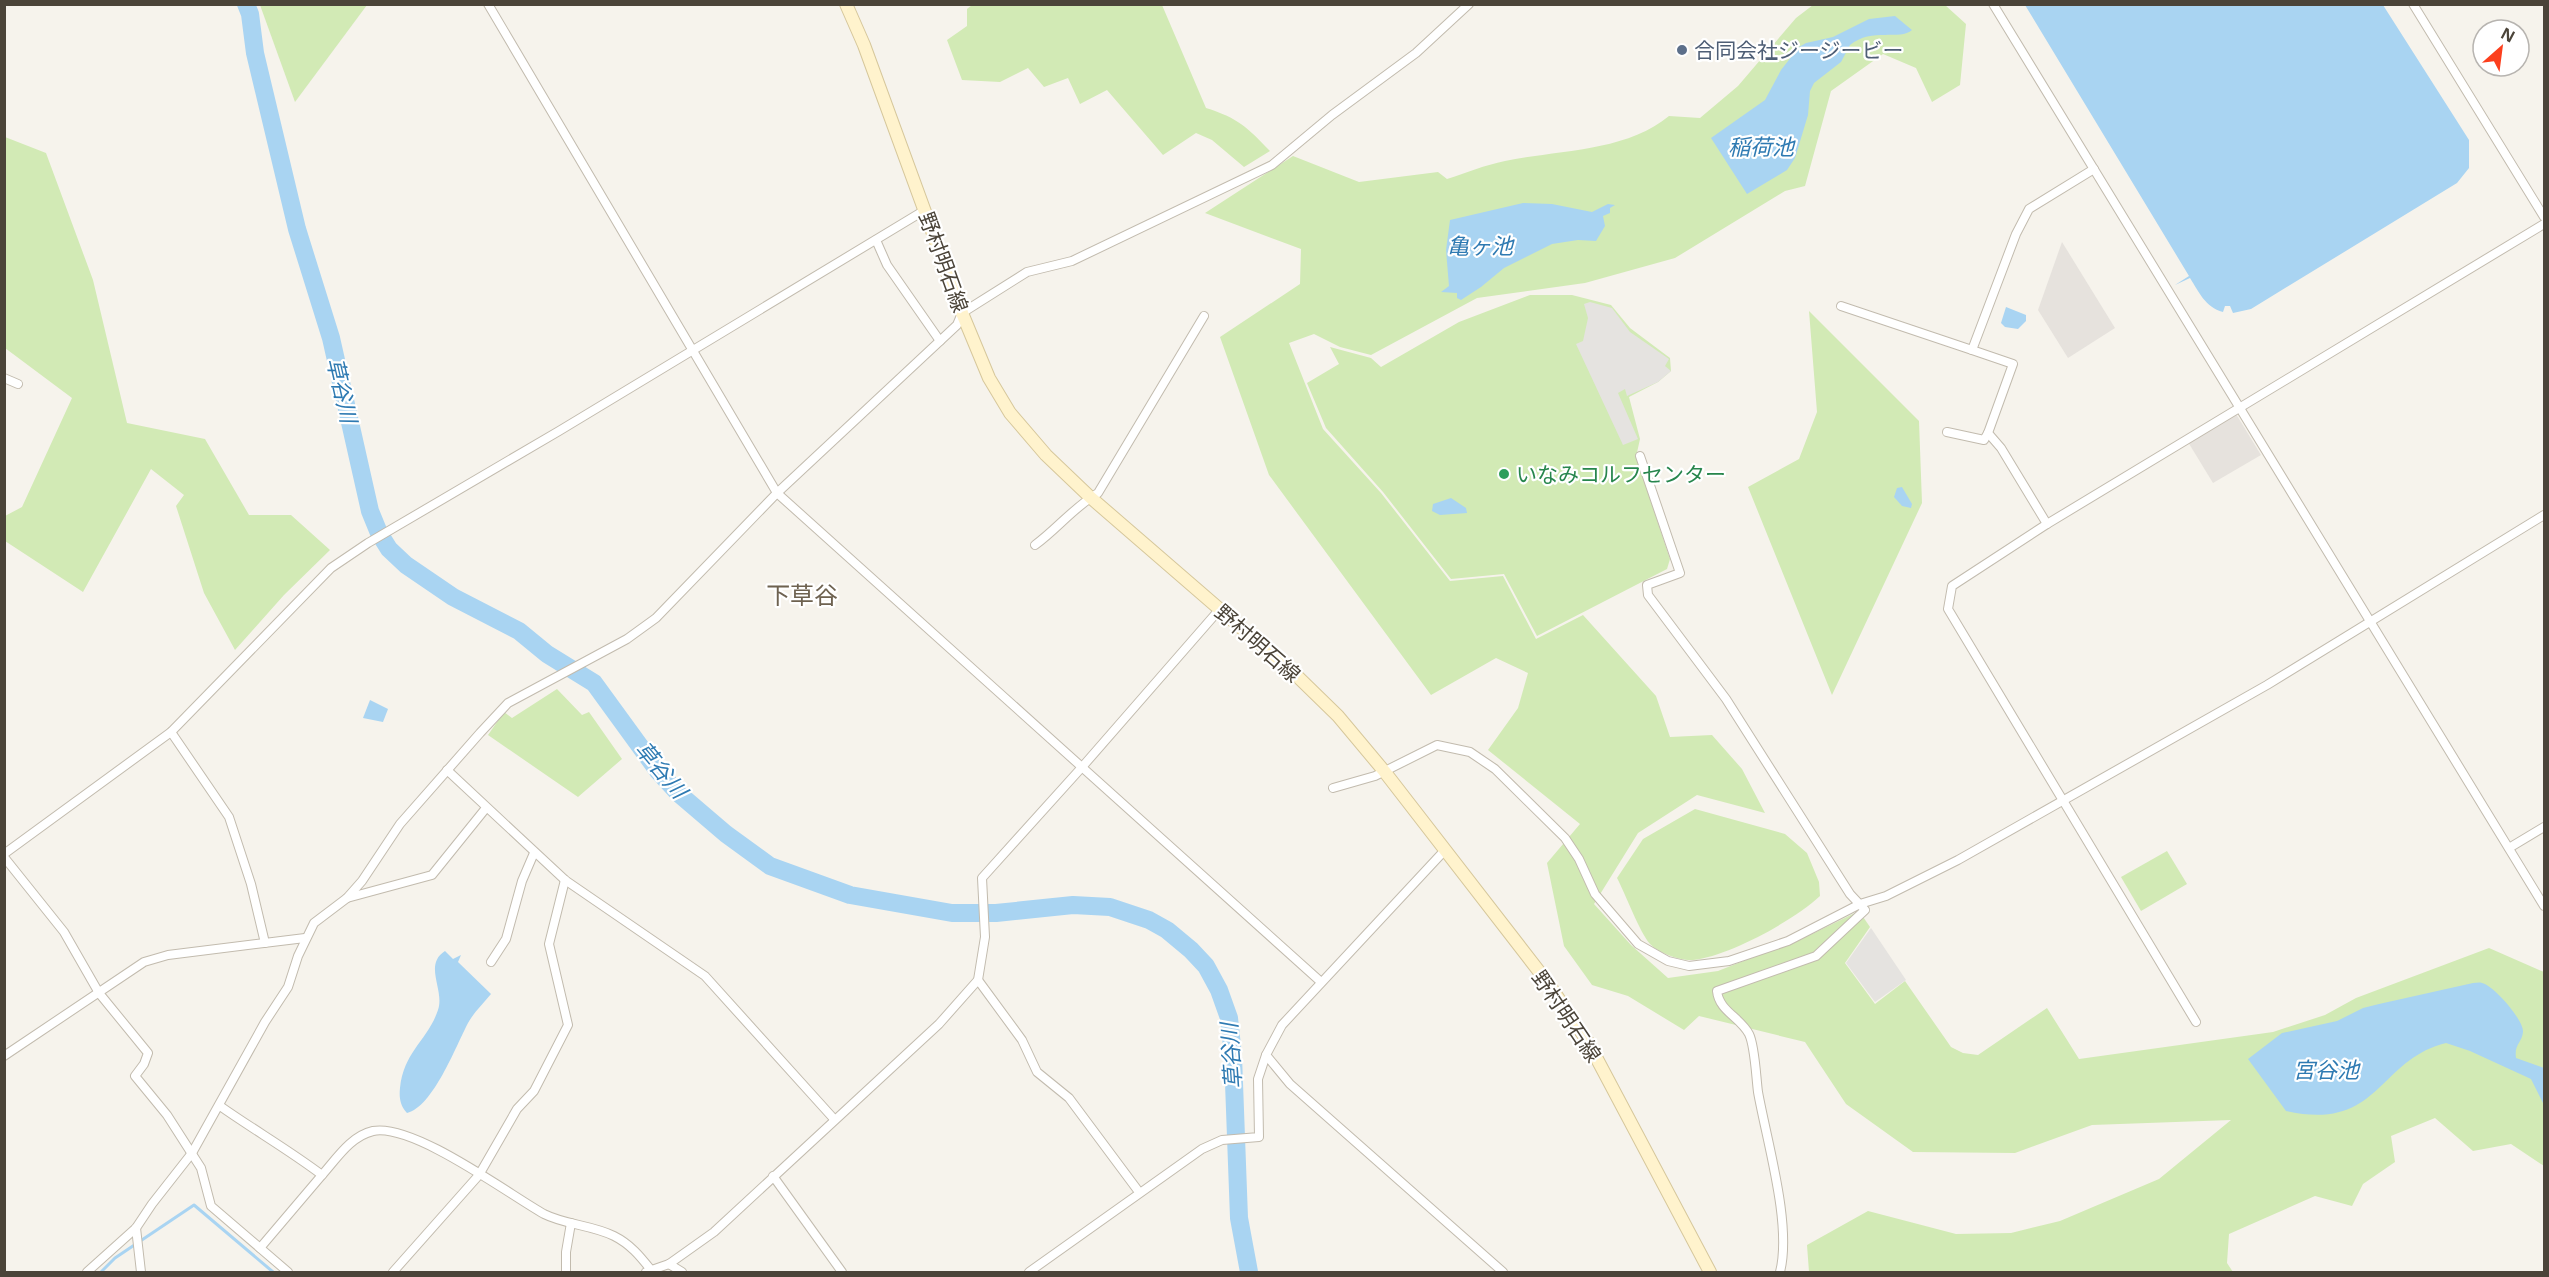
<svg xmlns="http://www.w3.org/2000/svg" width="2549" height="1277" viewBox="0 0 2549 1277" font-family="'Open Sans','Noto Sans JP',sans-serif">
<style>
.industrial{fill:#e6e2dd}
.green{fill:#d2eab5}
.parking{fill:#e5e3e0}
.water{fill:#a9d4f2}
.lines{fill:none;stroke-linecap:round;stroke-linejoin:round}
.stream{stroke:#a9d4f2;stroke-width:3}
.river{stroke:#a9d4f2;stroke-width:18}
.street-casing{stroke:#c2bbae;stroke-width:10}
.secondary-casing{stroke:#d6c79b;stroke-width:14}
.street{stroke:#fff;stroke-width:8}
.secondary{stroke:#fff3cd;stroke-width:12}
.service-dot{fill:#5c6f8a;stroke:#fff;stroke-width:2}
.leisure-dot{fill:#2e9e5b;stroke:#fff;stroke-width:2}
.labels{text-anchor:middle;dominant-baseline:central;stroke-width:4.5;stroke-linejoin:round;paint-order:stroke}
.service-label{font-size:21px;fill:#4e5e75;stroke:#fff;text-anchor:start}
.street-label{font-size:21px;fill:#4b4439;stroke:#fff}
.leisure-label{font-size:21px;fill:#27864d;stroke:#fff;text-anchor:start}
.water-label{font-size:22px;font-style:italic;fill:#2e7ab2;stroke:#fff}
.quarter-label{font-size:24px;fill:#6e6250;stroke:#fff}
</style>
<rect width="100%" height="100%" fill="#f6f3ec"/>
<g class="industrial">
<polygon points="2062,242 2115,328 2068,358 2038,310"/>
<polygon points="2236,414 2261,455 2213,483 2188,442"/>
</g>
<g class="green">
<polygon points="260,5 367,5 295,102"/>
<path d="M972,5H1162L1206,108C1238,118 1247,127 1270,151L1244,167L1212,140L1196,133L1163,155L1107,90L1080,104L1068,78L1044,87L1028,68L1000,82L962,80L947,40L967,26V9Z"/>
<path d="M1813,5H1945L1966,24L1960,85L1932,102L1916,68L1883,54L1831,91L1805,186L1785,191L1675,258L1585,283L1477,298L1371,355L1340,347L1314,334L1289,343L1323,429L1381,493L1450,581L1503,576L1536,639L1583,615L1656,696L1670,737L1712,735L1742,769L1765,813L1697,795L1638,833L1594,904L1631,945L1668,978L1718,971L1812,934L1859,911L1870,927L1845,963L1875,1004L1905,981L1951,1047L1963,1053L1978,1055L2047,1008L2079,1059L2273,1032L2325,1015L2356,998L2489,948L2544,972V1166L2511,1144L2473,1151L2435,1118L2391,1136L2395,1162L2363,1184L2352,1206L2315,1196L2229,1234L2227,1263L2233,1272H1809L1807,1245L1868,1211L1956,1234L2011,1233L2060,1221L2159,1179L2231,1120L2092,1125L2015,1153L1913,1152L1846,1104L1805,1042L1699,1016L1684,1030L1628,996L1592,985L1564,946L1547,863L1580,824L1488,750L1518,708L1528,673L1496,658L1431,695L1269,475L1220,337L1300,284L1301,249L1205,213L1293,156L1359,182L1438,172L1447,179C1466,173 1485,165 1505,161C1557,150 1626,152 1669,116L1700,118L1738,86L1796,18Z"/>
<polygon points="5,137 46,153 93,280 127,423 205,439 249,515 291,515 330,550 284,595 235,650 204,593 176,506 184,495 151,469 83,592 5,541 5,516 22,507 72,398 5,348"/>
<polygon points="1530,295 1572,295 1611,305 1630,328 1670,358 1671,371 1658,382 1629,397 1640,439 1636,457 1670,559 1667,569 1537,636 1504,574 1451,579 1383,492 1326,428 1307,383 1339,364 1330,347 1371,358 1381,367 1459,322"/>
<polygon points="1809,311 1919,421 1922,503 1832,695 1748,487 1799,459 1817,412"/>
<polygon points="557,689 582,715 589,712 622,759 578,797 488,735 504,712 512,718"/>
<path d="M1695,809L1785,834L1807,853L1819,882L1820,896C1793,921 1729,956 1693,960C1680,961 1659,953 1650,944C1640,933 1625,893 1617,878L1643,839Z"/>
<polygon points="2167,851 2187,884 2141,911 2121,877"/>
</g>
<g class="parking">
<polygon points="1590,302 1612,308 1630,332 1669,359 1665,366 1671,371 1658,382 1627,396 1625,389 1618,393 1638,439 1623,445 1576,344 1583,341 1588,318 1584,304"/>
<polygon points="1871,928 1906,980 1875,1002 1846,963"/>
</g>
<g class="water">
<path d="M2025,5H2383L2469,140V168L2457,183L2251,309L2233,313L2230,306H2225L2223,312C2205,307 2199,292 2190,278L2175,285L2189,276Z"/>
<path d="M1895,16L1912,30C1900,41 1872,27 1850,45L1841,62L1814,83L1810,91L1808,115L1795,158L1787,170L1747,194L1711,138L1765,100L1781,70L1799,47L1806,43L1833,37L1869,19Z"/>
<polygon points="1523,203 1552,204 1592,212 1608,204 1615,205 1610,208 1610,213 1603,216 1605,226 1596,241 1578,240 1552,244 1504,268 1481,287 1461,300 1457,298 1457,293 1441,292 1449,286 1446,250 1450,220"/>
<polygon points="2006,307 2026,315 2026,321 2018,329 2005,327 2001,323"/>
<polygon points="1902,487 1912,504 1911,508 1902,506 1894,497 1897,488"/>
<polygon points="1451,498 1466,508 1467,513 1440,515 1432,511 1433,504"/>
<polygon points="370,700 388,709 383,722 363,718"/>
<path d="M445,951L453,959L461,955L458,962L491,994C483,1004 474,1012 468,1023C456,1046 433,1107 407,1113C400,1106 399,1097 400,1088C404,1051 428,1040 438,1010C445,990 423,965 445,951Z"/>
<path d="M2473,983C2476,983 2479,982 2482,983C2493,985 2524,1020 2523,1032C2522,1043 2514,1044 2516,1058L2544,1068V1105L2531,1079L2470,1051L2446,1043C2377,1060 2380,1132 2286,1111L2248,1059L2282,1033L2337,1021L2363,1008L2379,1004Z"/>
</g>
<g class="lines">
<polyline class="stream" points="101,1272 115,1258 194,1205 273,1272"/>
<polyline class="river" points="246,4 250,14 255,53 297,229 331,338 370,511 379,533 389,549 406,565 453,597 519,631 547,654 594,683 658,771 678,793 726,834 770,866 850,895 952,913 996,913 1073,905 1110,907 1149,920 1167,930 1191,950 1206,966 1219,990 1229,1018 1233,1056 1239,1218 1249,1272"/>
<defs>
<g id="street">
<polyline points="488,4 777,493 1321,982"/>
<polyline points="1993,4 2544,906"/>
<polyline points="2413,4 2544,217"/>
<polyline points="876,240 887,265 940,341"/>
<polyline points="1841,306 1972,350"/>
<polyline points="4,378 18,384"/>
<polyline points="1947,432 1984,440 1988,433"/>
<path d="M1640,456L1680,573L1647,585L1648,595L1726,699L1850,894L1865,910L1816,956L1717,991C1719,1011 1740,1017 1749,1034C1755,1046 1756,1077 1758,1092C1767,1142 1792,1225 1780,1272"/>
<polyline points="2047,524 2001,448 1988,433 2013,364 1972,350 2016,234 2029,209 2094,169"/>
<path d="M1035,545C1057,529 1074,507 1098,493L1204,316"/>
<polyline points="171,732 229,817 251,884 265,943"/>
<polyline points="447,770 565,880 705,976 834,1119"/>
<polyline points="1333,788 1375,776 1437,745 1470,752 1495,769 1565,838 1579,859 1595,894 1638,944 1668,961 1689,966 1729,961 1788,941 1860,904 1886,896 1958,860 2267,685 2544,515"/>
<polyline points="2509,848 2544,827"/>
<polyline points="1445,850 1282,1025 1266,1055 1290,1084 1503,1272"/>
<polyline points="4,854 171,732 331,568 368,543 559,431 925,210"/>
<polyline points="4,857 64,932 99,993 148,1053 144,1064 135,1076 167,1115 201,1168 211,1206 288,1272"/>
<polyline points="347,898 432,875 486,808"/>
<polyline points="491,962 506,939 522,881 534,853"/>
<polyline points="978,980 1022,1040 1037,1072 1069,1098 1139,1192"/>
<polyline points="2196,1022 1948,609 1952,586 2047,524 2544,224"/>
<polyline points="4,1056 144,962 168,955 305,938"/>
<path d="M220,1106C254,1130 289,1150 322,1175C337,1158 351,1136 373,1131C413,1123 507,1193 544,1214C566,1225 592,1225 614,1236C630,1244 640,1256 651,1270"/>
<polyline points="773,1176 842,1272"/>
<polyline points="136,1228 141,1272"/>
<polyline points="260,1248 322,1175"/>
<polyline points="669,1264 682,1272"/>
<polyline points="87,1272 136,1228 152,1204 192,1153 265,1022 288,987 298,956 314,923 347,898 362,881 400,824 480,733 508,703 627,639 656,618 777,493 957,325 962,313 1027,272 1072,261 1272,165 1332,115 1416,53 1469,4"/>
<polyline points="393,1272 479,1175 517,1109 534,1091 568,1025 549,944 565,880"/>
<polyline points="566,1272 566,1252 571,1223"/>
<polyline points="646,1272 669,1264 714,1232 939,1024 978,980 985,937 982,878 1083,766 1219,610"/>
<polyline points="1029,1272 1202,1149 1222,1140 1259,1137 1258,1079 1266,1055"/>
</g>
<polyline id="secondary" points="846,4 864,45 962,313 989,378 1010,413 1046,455 1090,497 1298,677 1338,716 1384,771 1548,983 1588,1042 1710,1272"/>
</defs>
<use href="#street" class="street-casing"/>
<use href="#secondary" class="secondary-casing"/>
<use href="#street" class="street"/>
<use href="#secondary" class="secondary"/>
</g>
<circle class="service-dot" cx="1682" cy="50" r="6"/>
<circle class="leisure-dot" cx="1504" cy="474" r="6"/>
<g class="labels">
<g class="service-label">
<text x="1694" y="50">合同会社ジージービー</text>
</g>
<g class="street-label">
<text transform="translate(944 262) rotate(70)">野村明石線</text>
<text transform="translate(1258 643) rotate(41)">野村明石線</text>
<text transform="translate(1567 1016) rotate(56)">野村明石線</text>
</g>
<g class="leisure-label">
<text x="1516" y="474">いなみコルフセンター</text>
</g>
<g class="water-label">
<text x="1761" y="146">稲荷池</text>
<text x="1480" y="245">亀ヶ池</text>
<text transform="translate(343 390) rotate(77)">草谷川</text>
<text transform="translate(662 769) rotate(50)">草谷川</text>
<text transform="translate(1230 1056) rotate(-94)">草谷川</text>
<text x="2326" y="1069">宮谷池</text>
</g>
<g class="quarter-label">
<text x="802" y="594">下草谷</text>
</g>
</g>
<rect width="2549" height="1277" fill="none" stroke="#4b4439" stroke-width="12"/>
<g transform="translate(2501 48) rotate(28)"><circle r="28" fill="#ffffff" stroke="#b7b4b0" stroke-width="1.5"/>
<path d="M0-4.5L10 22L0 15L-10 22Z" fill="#fc3f1d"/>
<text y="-9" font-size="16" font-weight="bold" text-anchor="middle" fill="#4b4439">N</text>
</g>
</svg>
